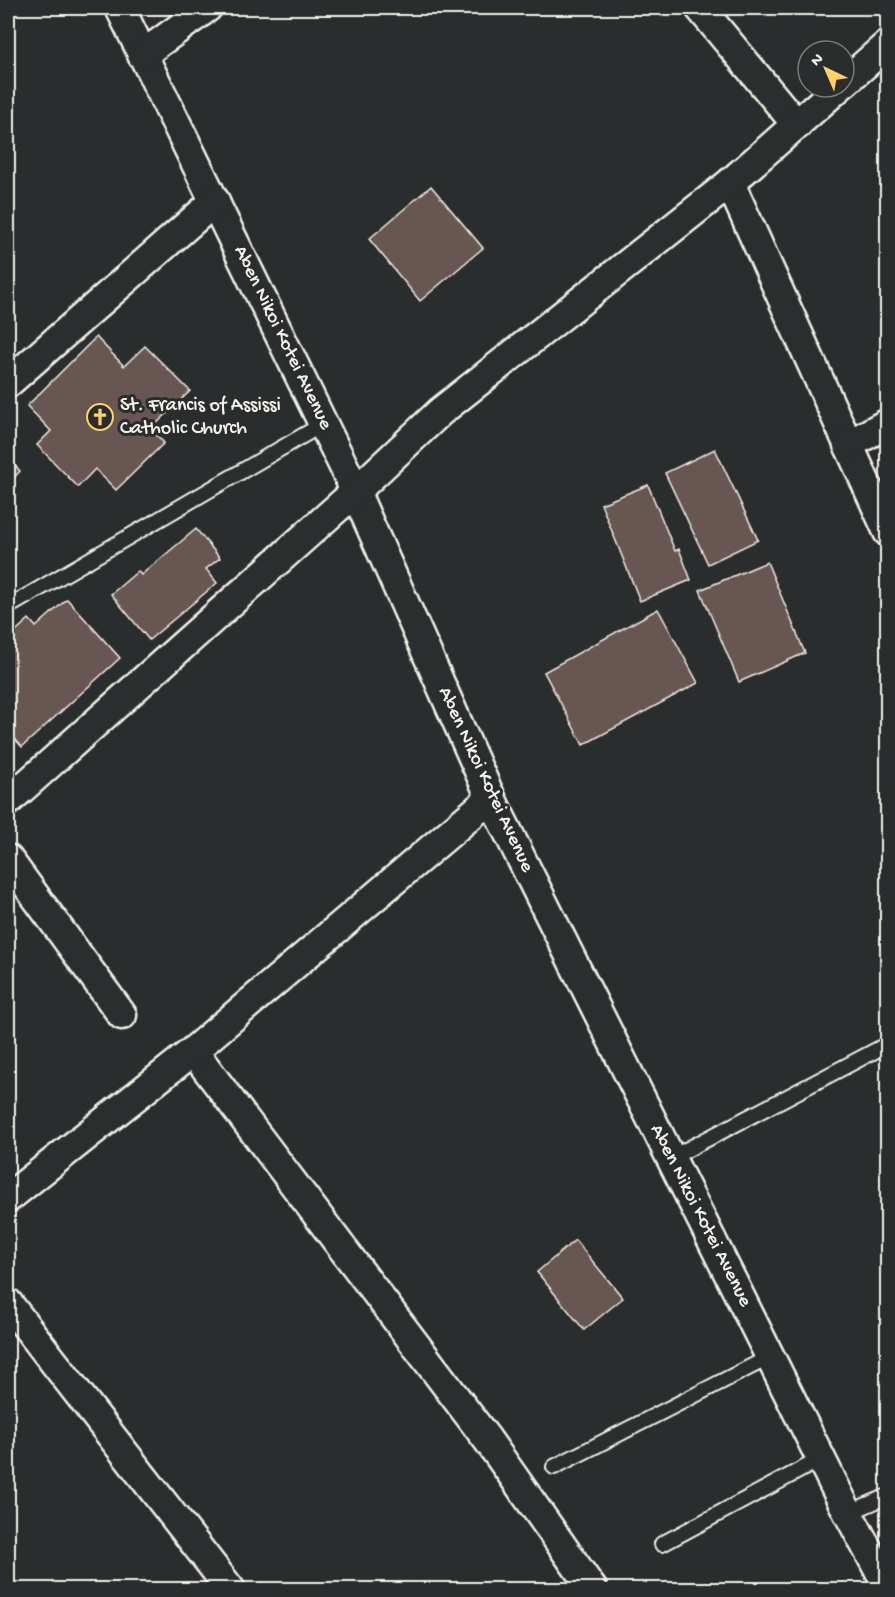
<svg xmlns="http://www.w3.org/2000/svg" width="895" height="1597" viewBox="0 0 895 1597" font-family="'Gochi Hand',sans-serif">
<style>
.building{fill:#685652;stroke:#f4f1e8;stroke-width:1.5}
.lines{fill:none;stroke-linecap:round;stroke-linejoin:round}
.service-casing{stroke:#f4f1e8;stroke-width:18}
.minor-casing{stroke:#f4f1e8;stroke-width:33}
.service{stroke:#2a2d2e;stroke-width:14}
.minor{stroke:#2a2d2e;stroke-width:28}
.labels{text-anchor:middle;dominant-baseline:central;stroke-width:6;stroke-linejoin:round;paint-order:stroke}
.street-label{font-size:20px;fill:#f4f1e8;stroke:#2a2d2e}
.poi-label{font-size:20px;fill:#f4f1e8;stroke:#2a2d2e;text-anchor:start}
</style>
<rect width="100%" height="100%" fill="#2a2d2e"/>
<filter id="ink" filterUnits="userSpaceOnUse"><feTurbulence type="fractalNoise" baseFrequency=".0167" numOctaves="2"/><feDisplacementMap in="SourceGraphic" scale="12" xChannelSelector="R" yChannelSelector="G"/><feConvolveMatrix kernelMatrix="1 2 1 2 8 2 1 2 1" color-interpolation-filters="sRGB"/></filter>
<g filter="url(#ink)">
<g class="building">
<polygon points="431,186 483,248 420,301 369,239"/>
<polygon points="96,337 124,366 145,346 190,391 151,429 164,443 116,490 95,469 78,487 37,445 51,431 27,406"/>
<polygon points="715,449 758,540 708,564 665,473"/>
<polygon points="8,458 20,471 8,484"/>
<polygon points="648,485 675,551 679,549 691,580 640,601 601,504"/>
<polygon points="196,529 220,558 206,569 217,583 149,640 111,594 138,571 141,575"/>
<polygon points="767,562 805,653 739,682 700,590"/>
<polygon points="67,599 120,658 22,747 8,731 8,638 29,619 36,627"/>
<polygon points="658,609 698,683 583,745 544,672"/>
<polygon points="575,1240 623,1298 584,1330 537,1272"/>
</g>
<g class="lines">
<defs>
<g id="service">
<polyline points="8,607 323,424"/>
<polyline points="671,1158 888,1044"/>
<polyline points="554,1467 770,1357"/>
<polyline points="848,1513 888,1496"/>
<polyline points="662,1544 821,1459"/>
</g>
<g id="minor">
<polyline points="120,8 346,471 491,798 848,1513 888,1587"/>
<polyline points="700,8 797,125"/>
<polyline points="142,55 207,8"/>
<polyline points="844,83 888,44"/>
<polyline points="730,183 888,532"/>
<polyline points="8,383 215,201"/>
<polyline points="848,445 888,423"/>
<polyline points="8,801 355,492 440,412 730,183 839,87"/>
<polyline points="8,859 122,1015"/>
<polyline points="193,1051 487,1439 593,1590"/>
<polyline points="8,1198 193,1051 491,798"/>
<polyline points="8,1303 231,1590"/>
</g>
</defs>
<use href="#service" class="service-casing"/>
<use href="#minor" class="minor-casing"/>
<use href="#service" class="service"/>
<use href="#minor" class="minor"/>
</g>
</g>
<defs>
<symbol id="church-ring" viewBox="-11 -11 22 22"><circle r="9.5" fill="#2a2d2e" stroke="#ffd166" stroke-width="1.5"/><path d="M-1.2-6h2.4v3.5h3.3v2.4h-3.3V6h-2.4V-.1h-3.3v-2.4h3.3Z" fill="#ffd166"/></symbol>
</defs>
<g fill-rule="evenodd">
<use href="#church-ring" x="85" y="402" width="30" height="30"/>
</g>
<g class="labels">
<g class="street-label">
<text transform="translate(282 338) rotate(64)">Aben Nikoi Kotei Avenue</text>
<text transform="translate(485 780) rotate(65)">Aben Nikoi Kotei Avenue</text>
<text transform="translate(700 1216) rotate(63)">Aben Nikoi Kotei Avenue</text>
</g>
<g class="poi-label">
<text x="120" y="406">St. Francis of Assissi<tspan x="120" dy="23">Catholic Church</tspan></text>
</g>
</g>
<rect width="895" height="1597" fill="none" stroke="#2a2d2e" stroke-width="30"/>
<rect x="15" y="15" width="865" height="1567" fill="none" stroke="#f4f1e8" stroke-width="2" filter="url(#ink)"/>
<g transform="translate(826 69) rotate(316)"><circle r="28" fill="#2a2d2e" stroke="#7b7b78" stroke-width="1.5"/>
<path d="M0-4.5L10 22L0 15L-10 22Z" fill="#ffd166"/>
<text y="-9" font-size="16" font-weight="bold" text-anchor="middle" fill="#f4f1e8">N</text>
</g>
</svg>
